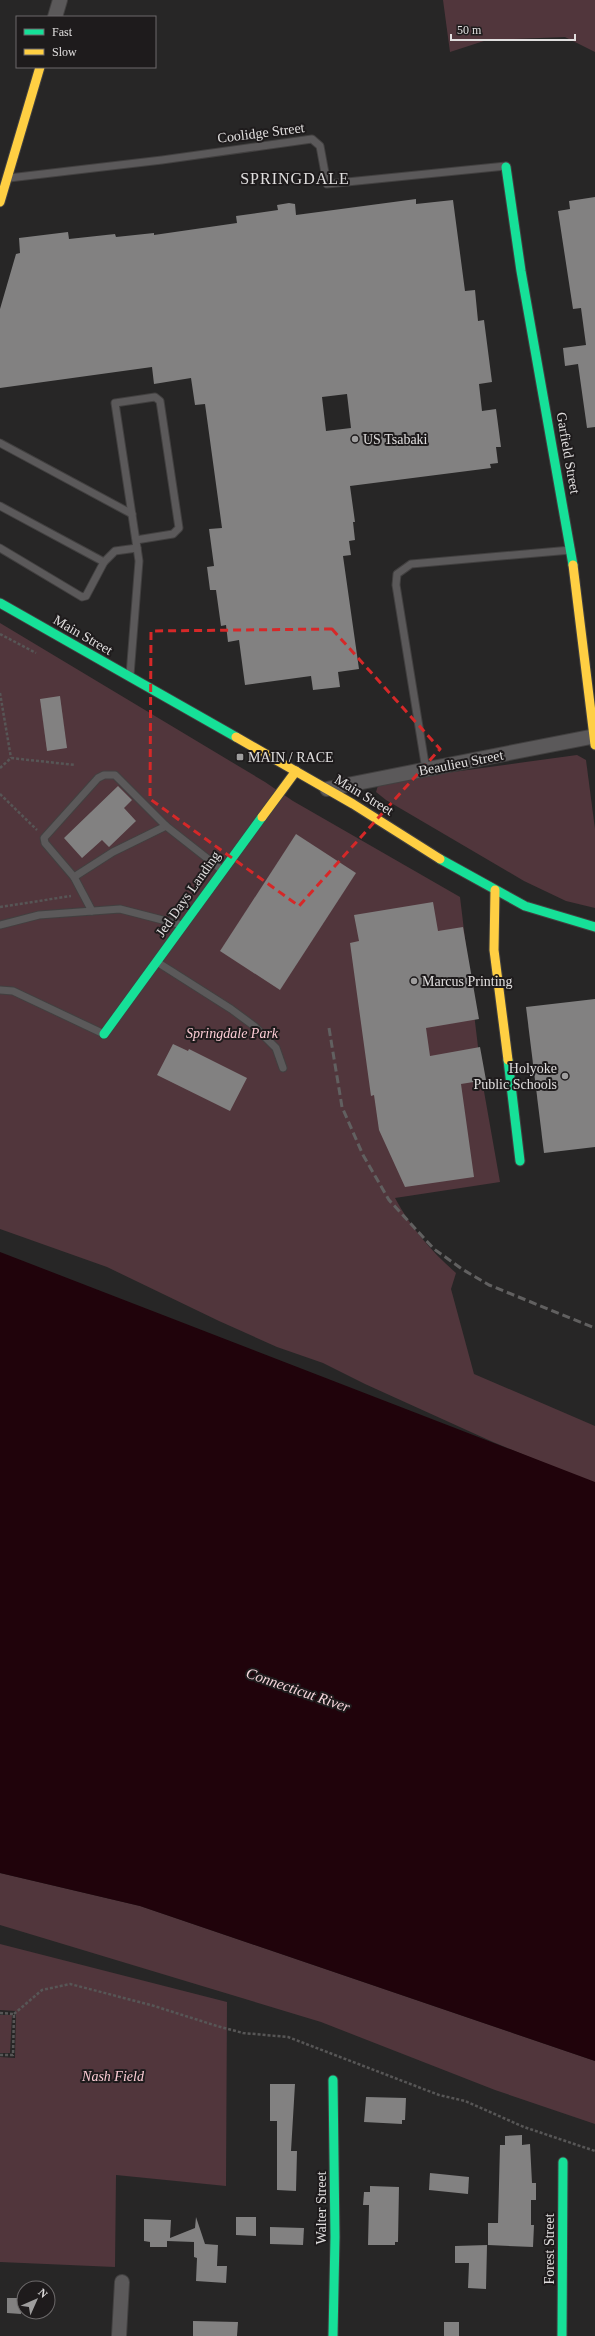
<svg xmlns="http://www.w3.org/2000/svg" width="595" height="2336" viewBox="0 0 595 2336" font-family="'Times New Roman',serif">
<style>
.green{fill:#51363c}
.water{fill:#20030b}
.building{fill:#828181;fill-rule:evenodd}
.lines{fill:none;stroke-linecap:round;stroke-linejoin:round}
.lane-casing{stroke:#424040;stroke-width:9}
.street-casing{stroke:#424040;stroke-width:16}
.fast-casing{stroke:#424040;stroke-width:11}
.slow-casing{stroke:#424040;stroke-width:11}
.path{stroke:#575656;stroke-width:2.5;stroke-dasharray:3 2;stroke-linecap:butt}
.lane{stroke:#5b595a;stroke-width:7}
.street{stroke:#5b595a;stroke-width:14}
.fast{stroke:#16e098;stroke-width:9}
.slow{stroke:#ffcf43;stroke-width:9}
.rail{stroke:#616060;stroke-width:3;stroke-dasharray:8 4;stroke-linecap:butt}
.marked{fill:none;stroke:#d62828;stroke-width:3;stroke-dasharray:8 5;stroke-linejoin:round}
.poi-dot{fill:#9f9e9e;stroke:#1e1b1c;stroke-width:1.5}
.labels{text-anchor:middle;dominant-baseline:central;stroke-width:4;stroke-linejoin:round;paint-order:stroke}
.street-label{font-size:14px;fill:#e0dede;stroke:#1e1b1c}
.poi-label{font-size:14px;fill:#e0dede;stroke:#1e1b1c;text-anchor:start}
.park-label{font-size:14px;font-style:italic;fill:#fcccd5;stroke:#1e1b1c}
.water-label{font-size:15px;font-style:italic;fill:#f8d8de;stroke:#1e1b1c}
.quarter-label{font-size:16px;letter-spacing:1px;fill:#e0dede;stroke:#1e1b1c}
</style>
<rect width="100%" height="100%" fill="#272626"/>
<g class="green">
<polygon points="443,0 595,0 595,52 565,37 487,40 450,52"/>
<path d="M0,623L265,782L293,801L460,897L482,1080L500,1182L395,1198C411,1228 431,1251 456,1273L451,1289L474,1374L595,1426V1484L493,1442L365,1384L323,1363L277,1347L219,1321L107,1267L0,1229Z"/>
<polygon points="577,755 586,760 595,829 595,908 566,901 524,881 386,800 376,792 379,782"/>
<polygon points="0,1873 140,1906 595,2061 595,2124 495,2090 321,2022 0,1925"/>
<polygon points="0,1944 227,2002 226,2186 116,2175 115,2267 0,2262 0,2057 15,2058 16,2011 0,2010"/>
<polygon points="0,2015 12,2015 10,2053 0,2053"/>
</g>
<polygon class="water" points="0,1252 595,1482 595,2061 140,1906 0,1873"/>
<g class="building">
<polygon points="595,197 595,427 587,428 578,364 565,366 563,348 586,345 581,308 573,309 558,211 570,209 569,201"/>
<path d="M416,199V204L453,200L465,291L475,290L478,321L484,320L492,382L479,384L482,411L496,409L501,447H496L498,463L490,464L491,468L350,486L355,522H353L355,540L349,541L351,555L343,556L359,669L338,672L340,687L313,690L311,676L245,685L239,640L228,642L226,625L221,626L216,590H210L207,567L214,566L209,529L222,528L205,404L195,405L191,378L154,384L152,367L0,388V309L16,254L20,253L19,238L68,232L69,239L115,234L116,237L154,233V235L237,223L236,216L278,210L277,205L289,203L295,204L296,215ZM347,394L351,428L326,431L322,397Z"/>
<polygon points="60,696 67,748 47,751 40,699"/>
<polygon points="118,786 132,800 124,808 136,821 109,847 102,840 82,858 64,838"/>
<polygon points="296,834 356,873 280,990 220,951"/>
<polygon points="433,902 438,931 463,927 479,1019 426,1028 430,1056 480,1047 486,1080 461,1084 474,1177 405,1187 379,1130 374,1095 371,1096 350,943 359,941 354,915"/>
<polygon points="595,999 595,1147 544,1153 526,1007"/>
<polygon points="173,1044 188,1051 189,1049 247,1078 230,1111 157,1075"/>
<polygon points="270,2084 295,2084 291,2151 297,2151 296,2191 277,2190 277,2121 270,2121"/>
<polygon points="366,2097 406,2098 405,2120 402,2120 402,2124 364,2122"/>
<polygon points="522,2135 522,2145 530,2144 532,2183 536,2183 536,2200 531,2200 531,2225 534,2225 533,2247 488,2245 488,2223 498,2223 500,2145 505,2145 505,2136"/>
<polygon points="430,2173 469,2177 468,2194 429,2190"/>
<polygon points="370,2186 399,2187 398,2242 395,2242 395,2245 368,2245 369,2205 363,2205 364,2192 370,2192"/>
<polygon points="196,2217 205,2244 218,2245 217,2266 227,2266 226,2283 196,2281 197,2258 194,2257 194,2242 167,2241 167,2247 150,2247 150,2242 144,2241 144,2219 171,2220 170,2238 195,2228"/>
<polygon points="236,2217 256,2217 256,2236 236,2235"/>
<polygon points="270,2227 304,2228 303,2245 270,2244"/>
<polygon points="487,2245 486,2289 468,2288 469,2263 455,2263 455,2246"/>
<polygon points="7,2298 21,2298 21,2314 7,2313"/>
<polygon points="193,2321 238,2322 237,2336 193,2336"/>
<rect x="444" y="2322" width="15" height="14"/>
</g>
<g class="lines">
<defs>
<g id="lane">
<polyline points="9,178 162,160 312,139 320,146 327,184 506,166"/>
<polyline points="0,443 132,514"/>
<polyline points="0,506 104,562 115,551 137,548"/>
<polyline points="0,548 82,597 86,596 104,562"/>
<polyline points="130,675 139,561 115,403 155,397 160,401 179,528 173,534 136,540"/>
<polyline points="426,770 396,585 397,574 411,564 571,550"/>
<polyline points="74,877 113,852 166,826"/>
<polyline points="92,911 74,877 45,843 44,838 98,778 104,775 115,775 166,826 222,870"/>
<polyline points="0,925 39,915 120,909 182,925"/>
<polyline points="157,962 231,1009 254,1026 276,1048 283,1068"/>
<polyline points="0,990 13,991 104,1034"/>
</g>
<g id="street">
<polyline points="55,17 60,0"/>
<polyline points="327,789 595,736"/>
<polyline points="119,2336 122,2282"/>
</g>
<g id="fast">
<polyline points="506,167 521,271 573,565"/>
<polyline points="0,603 236,737"/>
<polyline points="440,859 525,906 595,927"/>
<polyline points="104,1034 262,817"/>
<polyline points="508,1060 520,1161"/>
<polyline points="333,2080 335,2237 333,2336"/>
<polyline points="562,2336 563,2162"/>
</g>
<g id="slow">
<polyline points="0,202 40,67"/>
<polyline points="573,565 595,745"/>
<polyline points="236,737 353,804 440,859"/>
<polyline points="262,817 296,771"/>
<polyline points="495,890 494,950 508,1060"/>
</g>
</defs>
<use href="#lane" class="lane-casing"/>
<use href="#street" class="street-casing"/>
<use href="#fast" class="fast-casing"/>
<use href="#slow" class="slow-casing"/>
<g class="path">
<polyline points="0,634 36,653"/>
<polyline points="0,693 11,758"/>
<polyline points="0,768 11,758 75,765"/>
<polyline points="0,794 37,830"/>
<polyline points="0,907 71,896"/>
<polyline points="0,2013 14,2014 13,2055 0,2055"/>
<polyline points="14,2014 42,1990 70,1984 151,2005 217,2026 243,2033 288,2037 439,2095 465,2101 524,2127 595,2151"/>
</g>
<use href="#lane" class="lane"/>
<use href="#street" class="street"/>
<use href="#fast" class="fast"/>
<use href="#slow" class="slow"/>
<polyline class="rail" points="329,1028 342,1107 363,1155 389,1200 434,1249 462,1269 489,1285 595,1328"/>
</g>
<path class="marked" d="M332,629L440,749L299,906L150,799L151,631Z"/>
<g class="poi-dot">
<circle cx="355" cy="439" r="4"/>
<rect x="236" y="753" width="8" height="8" rx="2"/>
<circle cx="414" cy="981" r="4"/>
<circle cx="565" cy="1076" r="4"/>
</g>
<g class="labels">
<g class="street-label">
<text transform="translate(261 133) rotate(-7)">Coolidge Street</text>
<text transform="translate(568 453) rotate(80)">Garfield Street</text>
<text transform="translate(83 635) rotate(30)">Main Street</text>
<text transform="translate(461 763) rotate(-11)">Beaulieu Street</text>
<text transform="translate(364 795) rotate(31)">Main Street</text>
<text transform="translate(188 894) rotate(-55)">Jed Days Landing</text>
<text transform="translate(321 2208) rotate(-90)">Walter Street</text>
<text transform="translate(549 2249) rotate(-90)">Forest Street</text>
</g>
<g class="poi-label">
<text x="363" y="439">US Tsabaki</text>
<text x="248" y="757">MAIN / RACE</text>
<text x="422" y="981">Marcus Printing</text>
<text x="557" y="1068" text-anchor="end">Holyoke<tspan x="557" dy="16">Public Schools</tspan></text>
</g>
<g class="park-label">
<text x="232" y="1033">Springdale Park</text>
<text x="113" y="2076">Nash Field</text>
</g>
<g class="water-label">
<text transform="translate(298 1690) rotate(19)">Connecticut River</text>
</g>
<g class="quarter-label">
<text x="295" y="178">SPRINGDALE</text>
</g>
</g>
<rect x="16" y="16" width="140" height="52" fill="#1e1b1c" stroke="#6c696a"/>
<rect x="24" y="29" width="20" height="6" fill="#16e098" stroke="#6c696a"/>
<text x="52" y="36" font-size="12" fill="#e0dede">Fast</text>
<rect x="24" y="49" width="20" height="6" fill="#ffcf43" stroke="#6c696a"/>
<text x="52" y="56" font-size="12" fill="#e0dede">Slow</text>
<g transform="translate(36 2300) rotate(45)"><circle r="19" fill="#1e1b1c" stroke="#6c696a"/>
<path d="M0-3L7 15L0 10L-7 15Z" fill="#9f9e9e"/>
<text y="-6" font-size="11" font-weight="bold" text-anchor="middle" fill="#e0dede">N</text>
</g>
<path d="M451 34v6h124v-6" fill="none" stroke="#e0dede" stroke-width="2"/>
<text x="457" y="34" font-size="12" fill="#e0dede" stroke="#1e1b1c" stroke-width="3" paint-order="stroke">50 m</text>
</svg>
